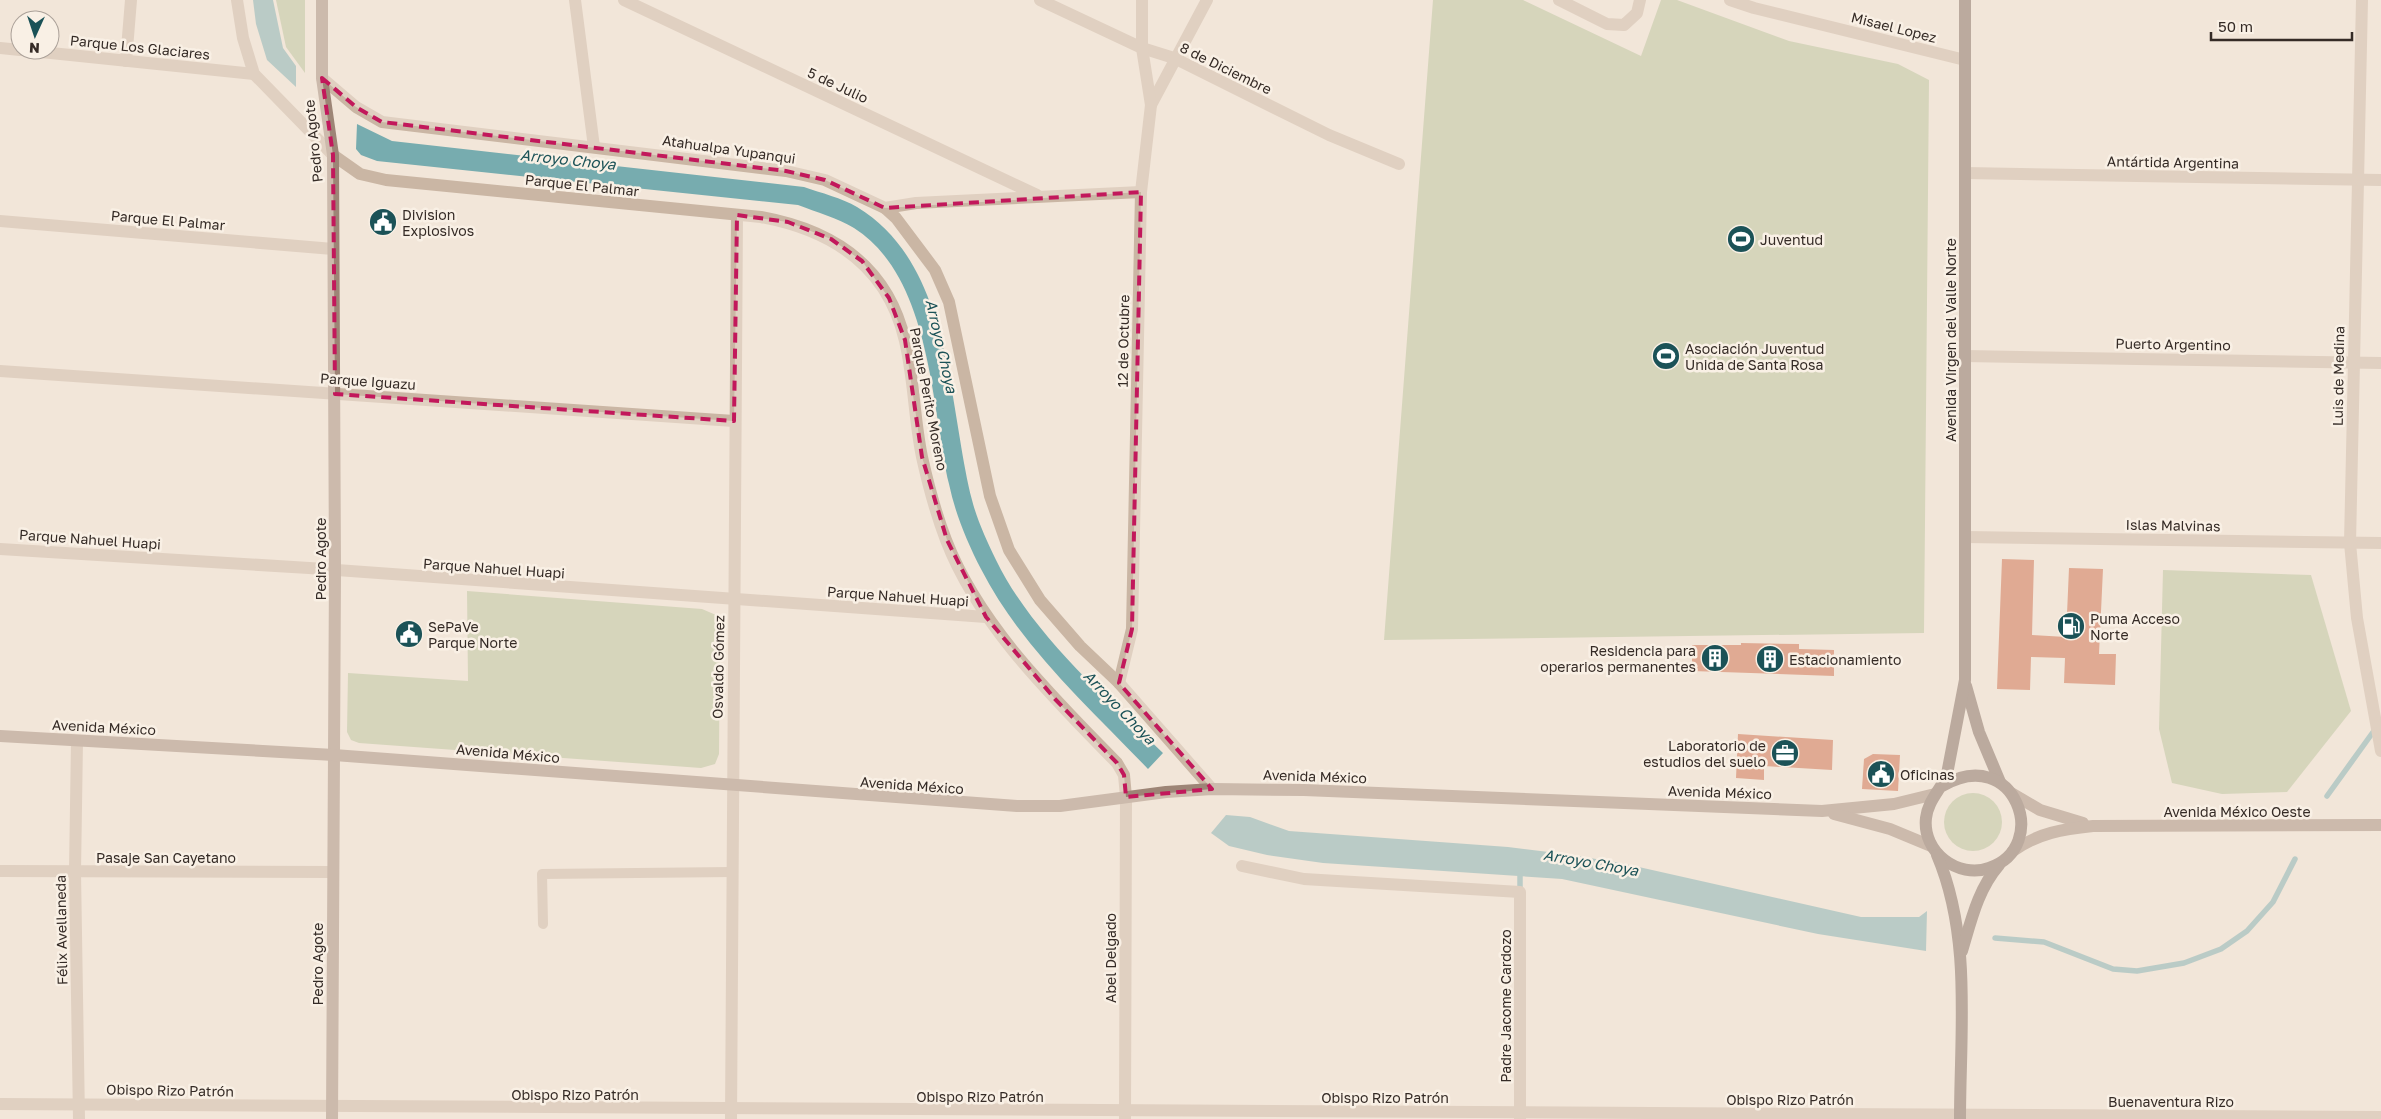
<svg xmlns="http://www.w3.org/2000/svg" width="2381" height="1119" viewBox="0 0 2381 1119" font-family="'Golos Text',sans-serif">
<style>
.green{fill:#b3c198}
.water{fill:#77acaf}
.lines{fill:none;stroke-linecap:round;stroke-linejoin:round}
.stream{stroke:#77acaf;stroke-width:5.5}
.building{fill:#c9633f}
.lane{stroke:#cab6a4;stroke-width:10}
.street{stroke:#cab6a4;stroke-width:12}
.secondary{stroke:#9d8576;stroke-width:12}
.primary{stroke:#786257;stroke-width:12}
.marked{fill:none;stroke:#c2185b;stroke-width:4;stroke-dasharray:10 6;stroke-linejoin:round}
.labels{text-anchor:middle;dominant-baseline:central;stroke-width:5;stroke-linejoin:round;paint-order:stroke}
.street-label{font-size:14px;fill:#352b26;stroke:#f9f0e5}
.poi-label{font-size:14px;fill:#352b26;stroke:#f9f0e5;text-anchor:start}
.water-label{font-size:15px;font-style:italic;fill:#1b5257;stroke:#f9f0e5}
</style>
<rect width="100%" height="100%" fill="#f2e6d9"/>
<g class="green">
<polygon points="276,0 305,0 305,73 286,47"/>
<polygon points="1433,0 1523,0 1641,56 1661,0 1677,0 1789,41 1898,64 1929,80 1924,633 1384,640"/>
<polygon points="2163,570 2311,575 2351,711 2287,792 2222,794 2172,783 2159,729"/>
<polygon points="467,591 702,609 716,615 720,626 719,754 715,764 701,768 359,743 351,740 347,732 348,673 468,681"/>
<circle cx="1973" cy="822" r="29"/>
</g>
<g class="water">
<polygon points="253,0 273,0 283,48 296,66 296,87 267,60 256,24"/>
<path d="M357,124L392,141L804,187C821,193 842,198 857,207C952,264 948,404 972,500C977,520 987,541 996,560C1030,631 1106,699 1163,753L1148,769C1088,706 1021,647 981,569C967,542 955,513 949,484C931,404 931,277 854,228C838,218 816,212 798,205L377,161L361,155L356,149Z"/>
<polygon points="1226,815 1250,817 1289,831 1508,847 1565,854 1621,863 1861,917 1919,917 1927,911 1926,951 1818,934 1562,879 1323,863 1267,855 1229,846 1211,833"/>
</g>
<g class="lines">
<g class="stream">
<polyline points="2327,796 2376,728"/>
<polyline points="1520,892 1520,869"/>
<polyline points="1995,938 2044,942 2113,969 2137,971 2184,963 2221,949 2247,931 2273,902 2295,859"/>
</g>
</g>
<g class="building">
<polygon points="2002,559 2034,560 2032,635 2066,637 2069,568 2103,569 2099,654 2116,654 2115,685 2064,683 2065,658 2031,657 2030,690 1997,689"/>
<polygon points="1741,643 1799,644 1799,649 1834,650 1834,676 1692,671 1692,645 1741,645"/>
<polygon points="1738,734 1833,740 1832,770 1764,766 1764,780 1736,778"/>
<polygon points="1873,754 1900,755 1898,791 1862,789 1864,759"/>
</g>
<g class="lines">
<polyline class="lane" points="543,924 542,874 732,872"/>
<g class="street">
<path d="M237,0L243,38L254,74L333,155L360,174L386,180L761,217C832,230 888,266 905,341C914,379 914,418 922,457C928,484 936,514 946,540C979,626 1053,697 1117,763L1124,775L1126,797L1125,1119"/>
<polyline points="575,0 594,147"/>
<polyline points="624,0 1037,195"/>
<polyline points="1040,0 1142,48 1174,58 1329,135 1399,164"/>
<polyline points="1559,0 1607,24 1624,25 1637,13 1640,0"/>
<polyline points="1730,0 1754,8 1965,60"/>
<polyline points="2362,0 2350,543 2357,618 2381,751"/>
<polyline points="0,48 20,50"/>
<polyline points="22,50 254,74"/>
<polyline points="126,61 131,0"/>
<polyline points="322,78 356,107 382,122 786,171 825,180 885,208 916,203 1141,192"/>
<polyline points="1151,105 1207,0"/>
<polyline points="1965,173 2381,180"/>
<polyline points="885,208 896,218 935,270 949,302 990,496 1009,550 1040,600 1080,646 1119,683 1212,789"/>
<polyline points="0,221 333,249"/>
<polyline points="1965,356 2381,363"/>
<polyline points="0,371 734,421"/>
<polyline points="1965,537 2381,543"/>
<polyline points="0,549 309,568 986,617"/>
<polyline points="1119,683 1132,629 1141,192 1151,105 1142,48 1142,0"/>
<polyline points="77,741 75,872 79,1119"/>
<polyline points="1242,866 1304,879 1520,892 1520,1119"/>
<polyline points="0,871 333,872"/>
<polyline points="0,1104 2381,1117"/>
<polyline points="731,1119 737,215"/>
</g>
<g class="secondary">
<polyline points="322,0 322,78 333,155 335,571 332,1119"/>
<polyline points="0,736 334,755 1017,806 1060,806 1166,792 1212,789 1304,790 1822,811 1894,804 1935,794"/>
<polyline points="2011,793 2040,810 2083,823"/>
<polyline points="1834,814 1890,829 1931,846"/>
<path d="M2013,851C2038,833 2063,829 2093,826L2381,825"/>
</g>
<g class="primary">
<polyline points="1966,686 1979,732 2000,782"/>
<path d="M1942,786C2015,743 2052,847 1989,868C1958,879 1922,852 1926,818C1928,800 1941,790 1947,774L1965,680V0"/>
<path d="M1937,855C1972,937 1960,1032 1960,1119"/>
<path d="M1962,951C1971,921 1978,889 1999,865"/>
</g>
</g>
<path d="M0 0H2381V1119H0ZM322,78L356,107L382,122L786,171L825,180L885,208L1141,192L1132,629L1119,683L1212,789L1126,797L1124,775L1117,763L1055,699L986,617L947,540L922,457L905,340L889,298L862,261L831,239L788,222L737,215L734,421L335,394L333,155Z" fill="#f2e6d9" fill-opacity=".55" fill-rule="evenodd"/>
<path class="marked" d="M322,78L356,107L382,122L786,171L825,180L885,208L1141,192L1132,629L1119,683L1212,789L1126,797L1124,775L1117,763L1055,699L986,617L947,540L922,457L905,340L889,298L862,261L831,239L788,222L737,215L734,421L335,394L333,155Z"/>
<defs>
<symbol id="civic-disc" viewBox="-11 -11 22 22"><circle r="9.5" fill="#1b5257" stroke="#f9f0e5"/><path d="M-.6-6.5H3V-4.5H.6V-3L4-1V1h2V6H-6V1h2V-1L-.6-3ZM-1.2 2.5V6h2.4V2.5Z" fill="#fff"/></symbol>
<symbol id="stadium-disc" viewBox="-11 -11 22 22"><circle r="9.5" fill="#1b5257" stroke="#f9f0e5"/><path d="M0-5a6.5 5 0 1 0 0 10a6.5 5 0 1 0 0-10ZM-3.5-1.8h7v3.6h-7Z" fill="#fff"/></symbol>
<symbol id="fuel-disc" viewBox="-11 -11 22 22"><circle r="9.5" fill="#1b5257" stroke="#f9f0e5"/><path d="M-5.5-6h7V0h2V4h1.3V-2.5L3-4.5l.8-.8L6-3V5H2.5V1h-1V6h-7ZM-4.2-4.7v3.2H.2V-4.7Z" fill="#fff"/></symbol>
<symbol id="building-disc" viewBox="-11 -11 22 22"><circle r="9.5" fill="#1b5257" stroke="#f9f0e5"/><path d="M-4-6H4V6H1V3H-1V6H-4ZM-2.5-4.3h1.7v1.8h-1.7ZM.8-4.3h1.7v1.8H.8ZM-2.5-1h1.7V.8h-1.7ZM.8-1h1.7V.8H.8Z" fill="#fff"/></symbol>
<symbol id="office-disc" viewBox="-11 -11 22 22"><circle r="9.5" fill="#1b5257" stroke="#f9f0e5"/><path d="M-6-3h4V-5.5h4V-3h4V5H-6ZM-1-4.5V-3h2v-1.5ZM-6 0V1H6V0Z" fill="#fff"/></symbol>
</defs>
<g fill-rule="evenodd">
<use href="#civic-disc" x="367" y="206" width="32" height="32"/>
<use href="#stadium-disc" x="1725" y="223" width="32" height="32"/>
<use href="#stadium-disc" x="1650" y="340" width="32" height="32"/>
<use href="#fuel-disc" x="2055" y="610" width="32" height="32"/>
<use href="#civic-disc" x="393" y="618" width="32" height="32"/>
<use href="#building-disc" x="1699" y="642" width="32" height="32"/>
<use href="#building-disc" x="1754" y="643" width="32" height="32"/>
<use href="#office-disc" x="1769" y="737" width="32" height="32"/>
<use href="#civic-disc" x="1865" y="758" width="32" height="32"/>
</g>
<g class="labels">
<g class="street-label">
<text transform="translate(1894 27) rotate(14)">Misael Lopez</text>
<text transform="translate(140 47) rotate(6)">Parque Los Glaciares</text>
<text transform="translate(1226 68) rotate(26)">8 de Diciembre</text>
<text transform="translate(838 85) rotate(25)">5 de Julio</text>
<text transform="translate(313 141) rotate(-96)">Pedro Agote</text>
<text transform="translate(729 149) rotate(8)">Atahualpa Yupanqui</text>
<text transform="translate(2173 162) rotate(1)">Antártida Argentina</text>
<text transform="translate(582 185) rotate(6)">Parque El Palmar</text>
<text transform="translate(168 220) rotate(5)">Parque El Palmar</text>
<text transform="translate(1950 340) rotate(-90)">Avenida Virgen del Valle Norte</text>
<text transform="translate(1123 341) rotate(-89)">12 de Octubre</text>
<text transform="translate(2173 344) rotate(1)">Puerto Argentino</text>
<text transform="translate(2338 376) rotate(-89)">Luis de Medina</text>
<text transform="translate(368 381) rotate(4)">Parque Iguazu</text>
<text transform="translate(929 399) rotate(79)">Parque Perito Moreno</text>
<text transform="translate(2173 525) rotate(1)">Islas Malvinas</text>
<text transform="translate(90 539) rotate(4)">Parque Nahuel Huapi</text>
<text transform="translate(320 559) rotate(-90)">Pedro Agote</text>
<text transform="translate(494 568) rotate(4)">Parque Nahuel Huapi</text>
<text transform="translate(898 596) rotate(4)">Parque Nahuel Huapi</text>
<text transform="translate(718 667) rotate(-89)">Osvaldo Gómez</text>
<text transform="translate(104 727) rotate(3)">Avenida México</text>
<text transform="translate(508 753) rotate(5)">Avenida México</text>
<text transform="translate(1315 776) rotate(2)">Avenida México</text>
<text transform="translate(912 785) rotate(4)">Avenida México</text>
<text transform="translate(1720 792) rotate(2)">Avenida México</text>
<text x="2237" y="811">Avenida México Oeste</text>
<text x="166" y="857">Pasaje San Cayetano</text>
<text transform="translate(61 930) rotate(-91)">Félix Avellaneda</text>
<text transform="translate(1110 958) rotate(-90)">Abel Delgado</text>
<text transform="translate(317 964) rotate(-90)">Pedro Agote</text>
<text transform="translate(1505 1006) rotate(-90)">Padre Jacome Cardozo</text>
<text transform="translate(170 1090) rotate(1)">Obispo Rizo Patrón</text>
<text x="575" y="1094">Obispo Rizo Patrón</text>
<text x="980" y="1096">Obispo Rizo Patrón</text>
<text x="1385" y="1097">Obispo Rizo Patrón</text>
<text x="1790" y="1099">Obispo Rizo Patrón</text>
<text x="2171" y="1101">Buenaventura Rizo</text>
</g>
<g class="poi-label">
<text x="402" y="214">Division<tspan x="402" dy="16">Explosivos</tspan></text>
<text x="1760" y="239">Juventud</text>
<text x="1685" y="348">Asociación Juventud<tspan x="1685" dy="16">Unida de Santa Rosa</tspan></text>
<text x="2090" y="618">Puma Acceso<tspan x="2090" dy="16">Norte</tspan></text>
<text x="428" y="626">SePaVe<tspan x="428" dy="16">Parque Norte</tspan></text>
<text x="1696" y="650" text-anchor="end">Residencia para<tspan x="1696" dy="16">operarios permanentes</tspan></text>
<text x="1789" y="659">Estacionamiento</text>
<text x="1766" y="745" text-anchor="end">Laboratorio de<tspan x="1766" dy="16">estudios del suelo</tspan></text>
<text x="1900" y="774">Oficinas</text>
</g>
<g class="water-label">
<text transform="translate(568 159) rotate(6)">Arroyo Choya</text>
<text transform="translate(942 346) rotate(77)">Arroyo Choya</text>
<text transform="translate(1120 707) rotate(46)">Arroyo Choya</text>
<text transform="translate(1591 862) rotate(10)">Arroyo Choya</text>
</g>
</g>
<g transform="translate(35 35) rotate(183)"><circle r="24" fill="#f9f0e5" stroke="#aba199"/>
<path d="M0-4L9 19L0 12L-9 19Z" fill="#1b5257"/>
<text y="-8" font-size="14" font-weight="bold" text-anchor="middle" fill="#352b26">N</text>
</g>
<path d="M2211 32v8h141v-8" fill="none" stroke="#352b26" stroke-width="2.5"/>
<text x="2218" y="32" font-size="15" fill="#352b26" stroke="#f9f0e5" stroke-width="4" paint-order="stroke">50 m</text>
</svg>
